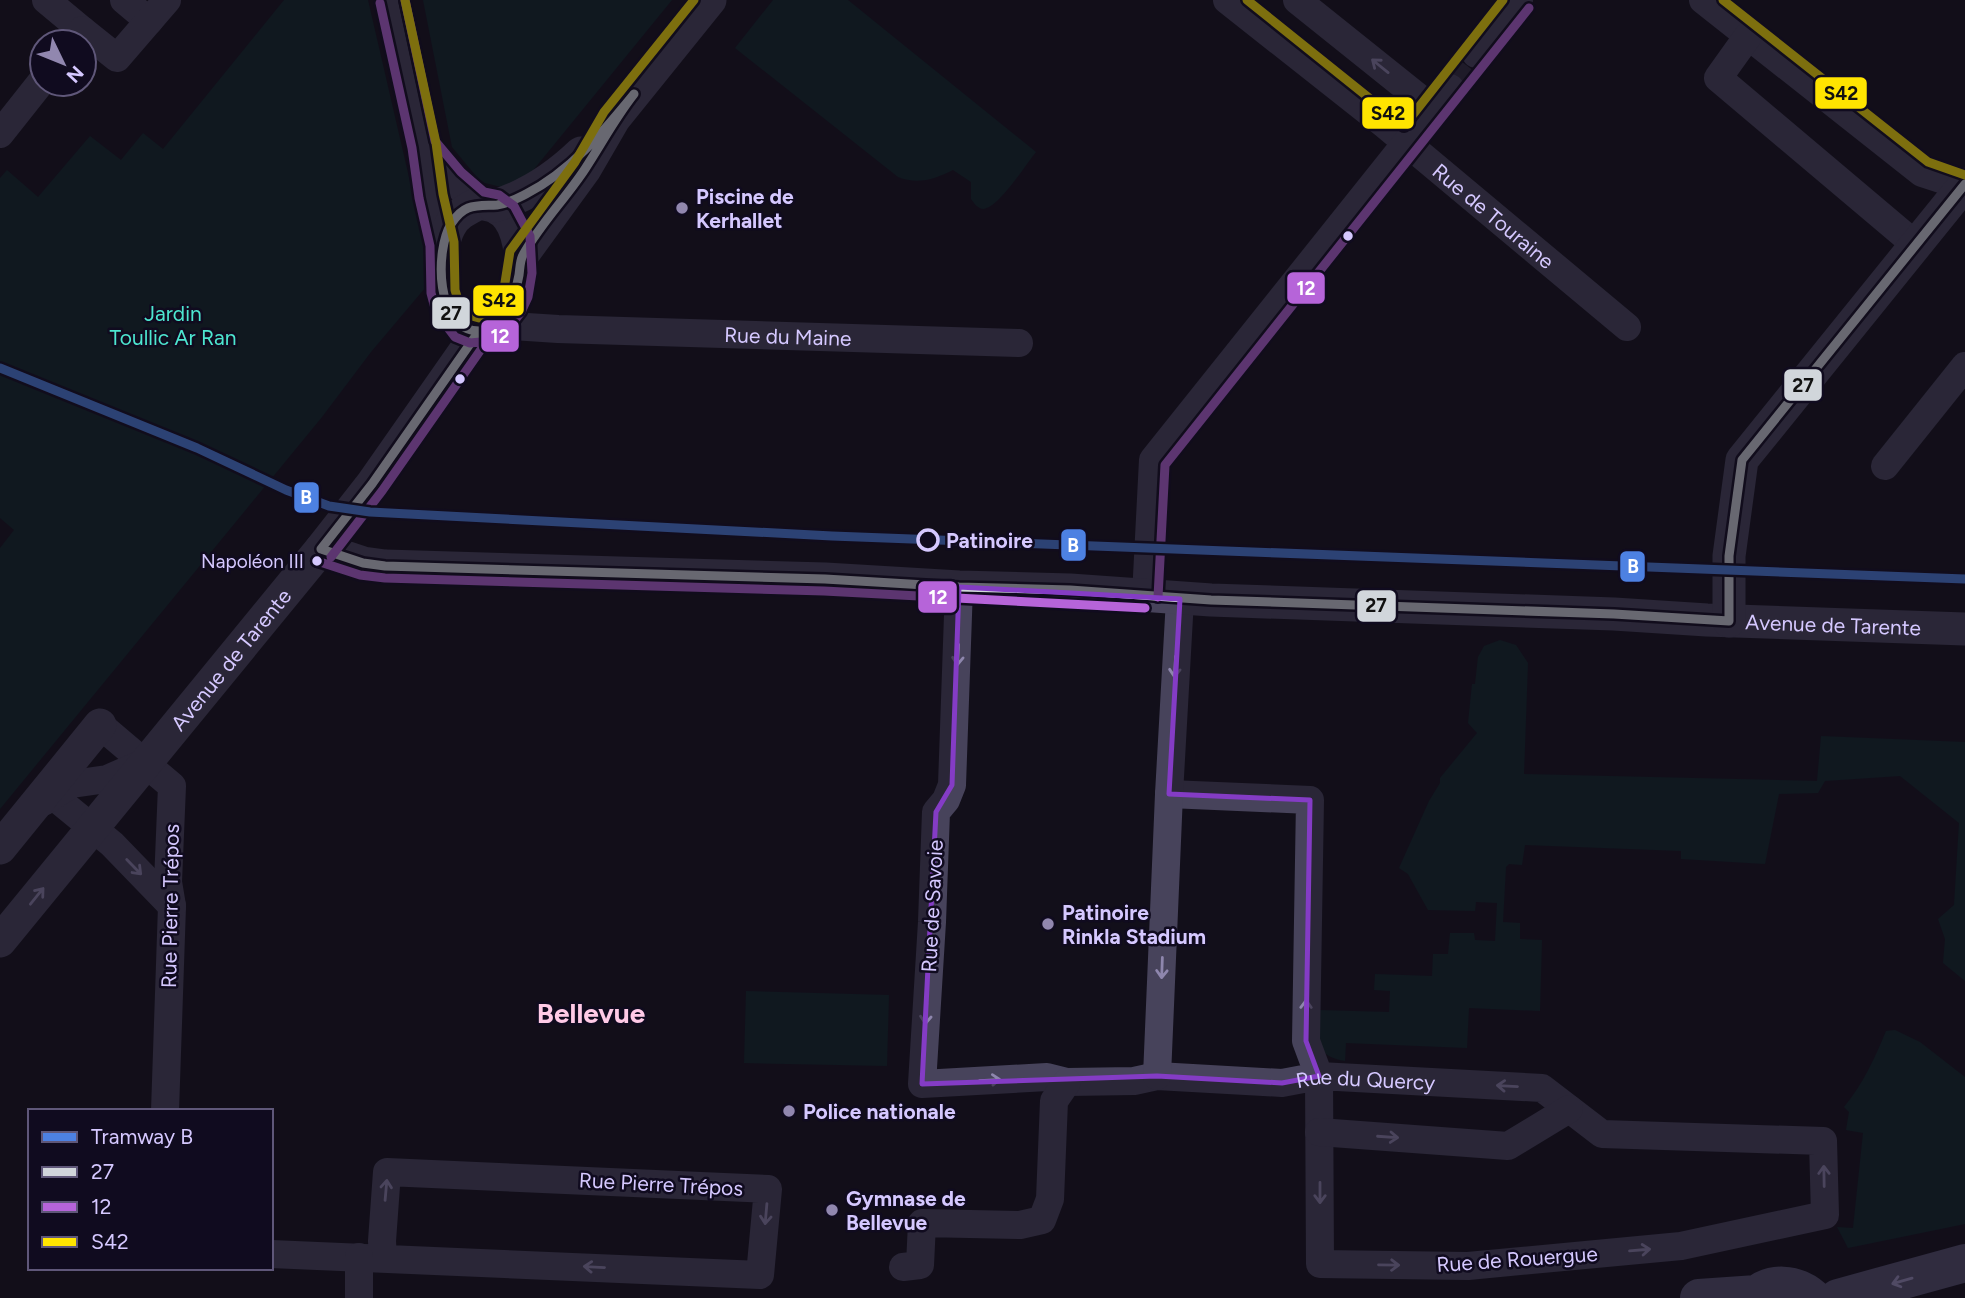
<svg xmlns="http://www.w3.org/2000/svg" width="1965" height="1298" viewBox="0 0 1965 1298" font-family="Figtree,sans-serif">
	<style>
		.green { fill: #0e2427 }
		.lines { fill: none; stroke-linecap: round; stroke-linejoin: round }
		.minor-tunnel { stroke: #2f2b3c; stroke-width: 28; stroke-dasharray: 28 14; stroke-linecap: butt }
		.minor { stroke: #47435b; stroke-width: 28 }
		.tertiary { stroke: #47435b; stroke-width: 33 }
		.secondary { stroke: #54506e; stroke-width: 38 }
		.bus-1-casing { stroke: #100b1f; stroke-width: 14 }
		.bus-2-casing { stroke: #100b1f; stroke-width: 14 }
		.bus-3-casing { stroke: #100b1f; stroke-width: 14 }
		.bus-1 { stroke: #d1d6db; stroke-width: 9 }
		.bus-2 { stroke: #b664d9; stroke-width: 9 }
		.bus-3 { stroke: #ffe400; stroke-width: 9 }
		.tram-1-casing { stroke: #100b1f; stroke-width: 14 }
		.tram-1 { stroke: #4d81e2; stroke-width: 9 }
		.oneway { stroke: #8e86ad }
		.oneway2 { stroke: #9b92be }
		.marked { fill: none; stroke: #843cc5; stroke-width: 5; stroke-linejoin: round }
		.poi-dot { fill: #9187af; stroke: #100b1f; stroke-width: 2.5 }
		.bus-dot { fill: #d5c8ff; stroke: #100b1f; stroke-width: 2.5 }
		.stop-dot { fill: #100b1f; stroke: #d5c8ff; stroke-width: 3.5 }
		.labels { text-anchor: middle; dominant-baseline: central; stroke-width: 5; stroke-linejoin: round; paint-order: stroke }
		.bus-label { font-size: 19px; fill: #d5c8ff; stroke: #100b1f; text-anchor: end }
		.poi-label { font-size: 21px; font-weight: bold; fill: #d5c8ff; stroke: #100b1f; text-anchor: start }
		.street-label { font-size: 21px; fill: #d5c8ff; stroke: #100b1f }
		.park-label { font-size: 21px; fill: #4de6d0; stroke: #100b1f }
		.stop-label { font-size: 21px; font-weight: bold; fill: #d5c8ff; stroke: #100b1f; text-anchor: start }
		.district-label { font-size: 28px; font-weight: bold; fill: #ffcae6; stroke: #100b1f }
		.line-badge { stroke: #100b1f; stroke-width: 2.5 }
		.badge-label { font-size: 19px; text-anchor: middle; font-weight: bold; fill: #fff }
		.pale-badge-label { font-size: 19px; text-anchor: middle; font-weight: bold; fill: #111 }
	</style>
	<rect width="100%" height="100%" fill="#120f1a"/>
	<path class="green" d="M 284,0 L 368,0 L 429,264 L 425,288 L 371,352 L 322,417 L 0,809 L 0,548 L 14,530 L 0,518 L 0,178 L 7,170 L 38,197 L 90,136 L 121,160 L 143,133 L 163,149 Z
		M 423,0 L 672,0 L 526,179 L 505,188 L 481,182 L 452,147 Z
		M 773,0 L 848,0 L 1036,152 C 1026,164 998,209 983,209 C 977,208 974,203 971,199 L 971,182 L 953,170 C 935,179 918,185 898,177 L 735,48 Z
		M 1500,640 L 1516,645 L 1528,663 L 1524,774 L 1817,781 L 1821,736 L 1965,742 L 1965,981 L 1943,963 L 1945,939 L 1938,919 L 1954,905 L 1959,823 L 1900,776 L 1825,781 L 1818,793 L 1779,794 L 1765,864 L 1681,859 L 1681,851 L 1525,845 L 1522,865 L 1509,864 L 1506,867 L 1503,922 L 1520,923 L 1520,939 L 1542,940 L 1540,1011 L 1469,1008 L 1467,1048 L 1346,1043 L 1345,1061 C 1312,1055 1317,1038 1318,1010 L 1389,1012 L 1390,991 L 1374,990 L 1375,974 L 1432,976 L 1433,954 L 1448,954 L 1450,933 L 1474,933 L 1475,940 L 1495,941 L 1497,903 L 1476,902 L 1475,911 L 1428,910 L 1408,874 L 1399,868 L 1429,801 L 1440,783 L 1440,778 L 1477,733 L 1468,723 L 1472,684 L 1475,684 L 1478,657 L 1484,646 Z
		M 746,991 L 889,995 L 887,1066 L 744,1063 Z
		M 1895,1030 L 1920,1042 L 1965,1077 L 1965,1224 L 1848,1248 L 1837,1227 L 1853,1228 L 1863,1133 L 1846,1130 L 1849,1112 L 1844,1107 C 1863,1084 1875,1058 1886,1031 Z"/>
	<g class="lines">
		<path class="minor-tunnel" d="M 1450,88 L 1476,54"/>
		<g class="minor">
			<path d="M 46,0 L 82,30"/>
			<path d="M 124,0 L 149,21"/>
			<path d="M 392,0 L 424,146 L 431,196 L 442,245"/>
			<path id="s1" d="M 1227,0 L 1384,124 L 1627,327"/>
			<path d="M 1297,0 L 1433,109"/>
			<path d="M 1703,0 L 1922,173 L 1965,187"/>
			<path d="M 1748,36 L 1718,78 L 1917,246"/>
			<path d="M 73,42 L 82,30 L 117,58 L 167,0"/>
			<path d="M 1476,54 L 1519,0"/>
			<path d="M 0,134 L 42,81"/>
			<path d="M 424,146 L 452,181 L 479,203"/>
			<path id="s2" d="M 496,325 L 558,329 L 1019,343"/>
			<path d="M 1885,466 L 1965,366"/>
			<path id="s3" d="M 959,587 L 952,785 L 946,800 L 936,812 L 932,922 L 922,1084 L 1047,1077 L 1067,1082 L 1134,1081 L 1157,1076 L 1282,1083 L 1319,1076 L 1542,1088 L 1602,1134 L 1823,1141 L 1825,1215 L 1681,1246 L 1468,1266 L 1320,1264 L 1319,1076 L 1306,1041 L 1310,800 L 1169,794"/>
			<path d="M 1146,596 L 1153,460 L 1450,88"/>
			<path d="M 100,725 L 172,786 L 168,882 L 172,906 L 165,1111"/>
			<path d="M 46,790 L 112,844 L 172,906"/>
			<path d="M 43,802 L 72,784 L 107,779 L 146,762"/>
			<path d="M 1157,1076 L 1169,794 L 1180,599"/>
			<path d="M 1319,1132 L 1508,1146 L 1569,1109"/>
			<path d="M 271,1254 L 760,1275 L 768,1189 L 387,1172 L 382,1241 L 383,1258"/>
			<path d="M 903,1267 L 920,1265 L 922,1223 L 1020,1225 L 1042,1220 L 1050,1199 L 1054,1101 L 1067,1082"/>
			<path d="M 359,1298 L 359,1257"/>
		</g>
		<g class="tertiary">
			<path d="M 479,203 C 484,204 490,205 495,207 C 537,225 524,335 476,331 C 436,328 435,252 450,226 C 456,214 468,209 479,203 Z"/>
			<path d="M 494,206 C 528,196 556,177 581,153"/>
			<path d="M 521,257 L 585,169 L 614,119 L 710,0"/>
			<path id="s4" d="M 321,549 L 363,563 L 385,566 L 825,579 L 959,587 L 1070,590 L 1211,600 L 1614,614 L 1707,620 L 1965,629"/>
			<path d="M 1729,621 L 1729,556 L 1742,460 L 1965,184"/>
			<path d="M 0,848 L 100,725"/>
			<path id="s5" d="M 0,941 L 321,549 L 372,484 L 479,331"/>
		</g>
		<path class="secondary" d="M 1699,1298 L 1757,1294
			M 1753,1298 C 1770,1280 1796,1283 1813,1298
			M 1838,1298 L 1965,1263"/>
		<g class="bus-1-casing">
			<path id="bus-1" d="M 634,94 C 615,118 602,143 585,169 C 566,198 540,224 523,255 C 520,260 520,268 519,275 C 516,290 512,307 502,319 C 496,326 488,330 479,331 C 435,331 435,250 451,224 C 464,203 476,206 497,205 C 507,204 518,198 526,194 C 571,171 603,132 634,94 Z
				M 321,549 L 363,563 L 385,566 L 825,579 L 959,587 L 1070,590 L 1211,600 L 1614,614 L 1729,621
				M 321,549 L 372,484 L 479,331
				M 1729,621 L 1729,556 L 1742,460 L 1965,184"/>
		</g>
		<g class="bus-2-casing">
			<path id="bus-2" d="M 380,3 L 412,148 L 419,198 L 430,246 L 431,293 L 436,312 L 455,337 L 470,343 L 491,341 L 505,333 L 521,312 L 528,297 L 532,273 L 530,236 L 514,206 L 499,195 L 484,192 L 461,172 L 435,141 L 405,0
				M 331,557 L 382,491 L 489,338
				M 317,561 L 360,575 L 385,578 L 824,591 L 1145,608
				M 1158,597 L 1165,465 L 1529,8"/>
		</g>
		<g class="bus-3-casing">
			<path id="bus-3" d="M 405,0 L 436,143 L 443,194 L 454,242 L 455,290 L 459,303 L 468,315 L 479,318 L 488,315 L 499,300 L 504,289 L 510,251 L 575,162 L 604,112 L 694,0
				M 1247,0 L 1404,126 L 1503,0
				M 1723,0 L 1928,162 L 1965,175"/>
		</g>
		<use href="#bus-1" class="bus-1"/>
		<use href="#bus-2" class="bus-2"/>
		<use href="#bus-3" class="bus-3"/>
		<g class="tram-1-casing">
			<path id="tram-1" d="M 0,368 L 197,448 L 286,490 L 329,506 L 370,512 L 832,536 L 1965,579"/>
		</g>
		<use href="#tram-1" class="tram-1"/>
	</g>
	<defs><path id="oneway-shaft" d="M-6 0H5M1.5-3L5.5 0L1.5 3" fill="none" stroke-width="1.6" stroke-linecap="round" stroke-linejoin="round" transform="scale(1.75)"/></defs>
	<g class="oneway">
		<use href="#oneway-shaft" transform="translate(1380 66) rotate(-141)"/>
		<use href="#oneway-shaft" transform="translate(958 655) rotate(93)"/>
		<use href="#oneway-shaft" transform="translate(1175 667) rotate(93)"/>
		<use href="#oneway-shaft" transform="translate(134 867) rotate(46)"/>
		<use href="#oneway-shaft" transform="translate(37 896) rotate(-51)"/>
		<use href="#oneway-shaft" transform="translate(1162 968) rotate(92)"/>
		<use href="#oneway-shaft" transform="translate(1306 1010) rotate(-89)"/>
		<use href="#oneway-shaft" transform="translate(926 1014) rotate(94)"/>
		<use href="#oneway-shaft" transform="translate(990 1080) rotate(-3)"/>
		<use href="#oneway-shaft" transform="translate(1507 1086) rotate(-177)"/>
		<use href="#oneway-shaft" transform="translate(1388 1137) rotate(4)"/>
		<use href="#oneway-shaft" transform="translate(1824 1176) rotate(-91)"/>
		<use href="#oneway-shaft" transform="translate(386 1190) rotate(-85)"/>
		<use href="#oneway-shaft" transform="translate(1320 1193) rotate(90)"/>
		<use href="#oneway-shaft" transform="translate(766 1214) rotate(95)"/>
		<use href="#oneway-shaft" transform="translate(1640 1250) rotate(-5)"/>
		<use href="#oneway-shaft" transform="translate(1389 1265) rotate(1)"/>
		<use href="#oneway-shaft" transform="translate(594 1267) rotate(-177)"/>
	</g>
	<use class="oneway2" href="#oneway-shaft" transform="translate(1902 1281) rotate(164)"/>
	<path d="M0 0H1965V1298H0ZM 959,587 L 1180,599 L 1169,794 L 1310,800 L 1306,1041 L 1319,1076 L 1282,1083 L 1157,1076 L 922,1084 L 936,812 L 952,785 Z" fill="#120f1a" fill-opacity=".55" fill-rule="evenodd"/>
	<path class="marked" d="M 959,587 L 1180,599 L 1169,794 L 1310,800 L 1306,1041 L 1319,1076 L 1282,1083 L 1157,1076 L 922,1084 L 936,812 L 952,785 Z"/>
	<g class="poi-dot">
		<circle cx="682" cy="208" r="7"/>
		<circle cx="1048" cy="924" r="7"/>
		<circle cx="789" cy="1111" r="7"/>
		<circle cx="832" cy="1210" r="7"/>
	</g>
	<g class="bus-dot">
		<circle cx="1348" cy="236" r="6"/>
		<circle cx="460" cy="379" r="6"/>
		<circle cx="317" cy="561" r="6"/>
	</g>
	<circle class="stop-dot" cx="928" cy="540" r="10"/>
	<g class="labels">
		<g class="bus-label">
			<text x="304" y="561">Napoléon III</text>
		</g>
		<g class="poi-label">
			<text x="696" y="196">Piscine de<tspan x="696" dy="24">Kerhallet</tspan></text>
			<text x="1062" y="912">Patinoire<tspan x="1062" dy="24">Rinkla Stadium</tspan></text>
			<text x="803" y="1111">Police nationale</text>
			<text x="846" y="1198">Gymnase de<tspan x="846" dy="24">Bellevue</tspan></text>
		</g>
		<g class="street-label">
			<text stroke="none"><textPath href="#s1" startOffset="343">Rue de Touraine</textPath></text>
			<text stroke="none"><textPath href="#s2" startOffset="292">Rue du Maine</textPath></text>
			<text stroke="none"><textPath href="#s4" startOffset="1516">Avenue de Tarente</textPath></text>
			<text stroke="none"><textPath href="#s5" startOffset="364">Avenue de Tarente</textPath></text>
			<text transform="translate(170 906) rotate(-89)">Rue Pierre Trépos</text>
			<text transform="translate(932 906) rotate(-87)">Rue de Savoie</text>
			<text stroke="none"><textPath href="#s3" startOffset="948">Rue du Quercy</textPath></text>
			<text transform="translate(661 1184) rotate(3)">Rue Pierre Trépos</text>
			<text transform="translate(1517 1259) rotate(-4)">Rue de Rouergue</text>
		</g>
		<g class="park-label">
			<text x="173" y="313">Jardin<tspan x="173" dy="24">Toullic Ar Ran</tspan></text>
		</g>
		<g class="stop-label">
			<text x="946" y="540">Patinoire</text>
		</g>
		<g class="district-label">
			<text x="591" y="1013">Bellevue</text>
		</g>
	</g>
	<g class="line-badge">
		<rect x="1814" y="76" width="54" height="34" rx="7" fill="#ffe400"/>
		<rect x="1361" y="96" width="54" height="34" rx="7" fill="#ffe400"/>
		<rect x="1286" y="271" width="40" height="34" rx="7" fill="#b664d9"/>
		<rect x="472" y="284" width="53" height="33" rx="7" fill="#ffe400"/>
		<rect x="431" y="296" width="40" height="34" rx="7" fill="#d1d6db"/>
		<rect x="480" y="319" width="40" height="34" rx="7" fill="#b664d9"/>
		<rect x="1783" y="368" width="40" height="34" rx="7" fill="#d1d6db"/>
		<rect x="293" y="481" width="27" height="33" rx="7" fill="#4d81e2"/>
		<rect x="1060" y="528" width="27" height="34" rx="7" fill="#4d81e2"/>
		<rect x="1619" y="550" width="27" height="33" rx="7" fill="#4d81e2"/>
		<rect x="917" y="580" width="41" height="34" rx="7" fill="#b664d9"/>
		<rect x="1356" y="589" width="41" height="34" rx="7" fill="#d1d6db"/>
	</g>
	<g class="badge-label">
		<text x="1306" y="295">12</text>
		<text x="500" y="343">12</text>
		<text x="306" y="504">B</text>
		<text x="1073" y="552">B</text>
		<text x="1633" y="573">B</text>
		<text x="938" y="604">12</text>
	</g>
	<g class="pale-badge-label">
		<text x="1841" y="100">S42</text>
		<text x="1388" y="120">S42</text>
		<text x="499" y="307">S42</text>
		<text x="451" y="320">27</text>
		<text x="1803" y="392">27</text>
		<text x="1376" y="612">27</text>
	</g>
	<rect x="28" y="1109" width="245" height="161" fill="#100b1f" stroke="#5f5779" stroke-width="2"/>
	<rect x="42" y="1132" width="35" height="10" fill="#4d81e2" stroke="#5f5779" stroke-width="2"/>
	<text x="91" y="1144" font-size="21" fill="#d5c8ff">Tramway B</text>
	<rect x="42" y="1167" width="35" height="10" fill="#d1d6db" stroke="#5f5779" stroke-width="2"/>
	<text x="91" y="1179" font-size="21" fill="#d5c8ff">27</text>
	<rect x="42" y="1202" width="35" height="10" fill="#b664d9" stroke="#5f5779" stroke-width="2"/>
	<text x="91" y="1214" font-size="21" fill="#d5c8ff">12</text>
	<rect x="42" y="1237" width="35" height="10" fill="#ffe400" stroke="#5f5779" stroke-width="2"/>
	<text x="91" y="1249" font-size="21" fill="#d5c8ff">S42</text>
	<g transform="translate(63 63) rotate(133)"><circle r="33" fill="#100b1f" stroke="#5f5779" stroke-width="2"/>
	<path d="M0-5L12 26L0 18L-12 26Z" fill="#9187af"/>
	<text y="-10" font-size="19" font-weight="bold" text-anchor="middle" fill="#d5c8ff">N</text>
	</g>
</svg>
